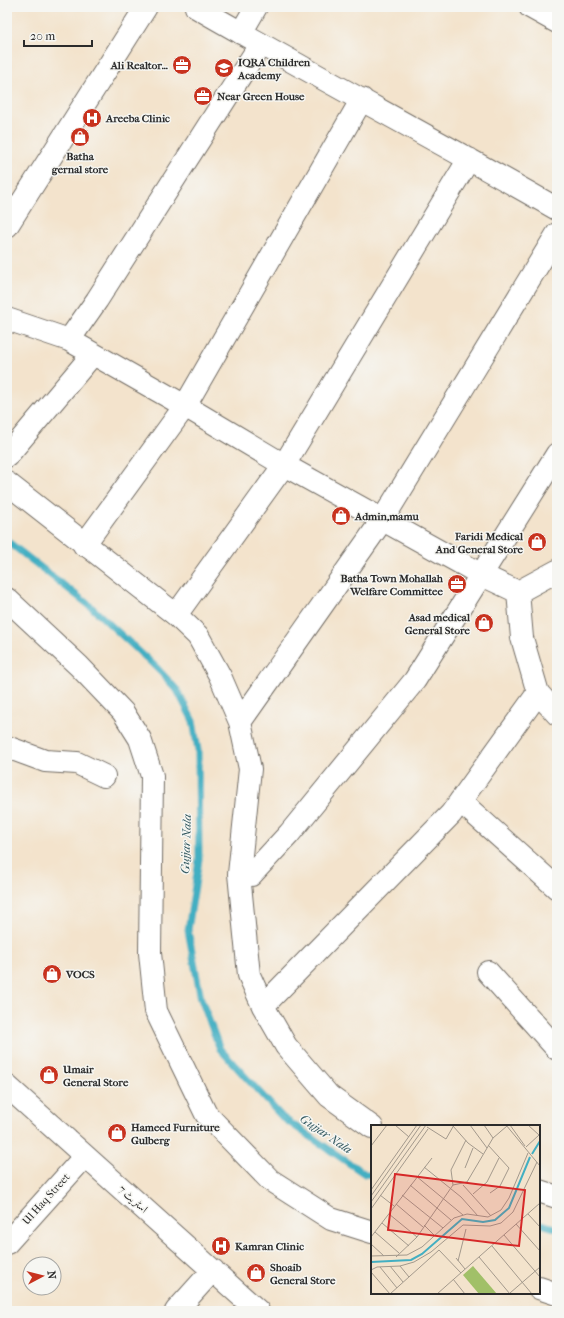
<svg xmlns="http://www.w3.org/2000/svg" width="564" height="1318" viewBox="0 0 564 1318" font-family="'IM FELL French Canon',Amiri,serif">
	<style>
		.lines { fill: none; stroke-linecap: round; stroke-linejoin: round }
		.stream { stroke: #43afc2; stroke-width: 7 }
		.minor-casing { stroke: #716b63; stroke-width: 24 }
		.minor { stroke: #fff; stroke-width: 22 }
		.labels { text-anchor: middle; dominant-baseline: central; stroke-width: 3; stroke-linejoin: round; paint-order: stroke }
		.poi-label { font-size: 11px; font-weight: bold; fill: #2b2b2b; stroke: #f6f6f2; text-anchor: start }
		.street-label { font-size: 11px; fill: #2b2b2b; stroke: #f6f6f2 }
		.water-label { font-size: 12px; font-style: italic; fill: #335960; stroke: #f6f6f2 }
		.inset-river { fill: none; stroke: #43afc2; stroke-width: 2 }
		.inset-road { fill: none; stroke: #a3998c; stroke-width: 1 }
		.view { fill: #d62828; fill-opacity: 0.15; stroke: #d62828; stroke-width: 2 }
		.inset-edge { fill: none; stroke: #2b2b2b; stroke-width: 2 }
	</style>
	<rect width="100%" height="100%" fill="#f6f6f2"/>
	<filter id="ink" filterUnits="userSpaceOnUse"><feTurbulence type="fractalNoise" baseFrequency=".025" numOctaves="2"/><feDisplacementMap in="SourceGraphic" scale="8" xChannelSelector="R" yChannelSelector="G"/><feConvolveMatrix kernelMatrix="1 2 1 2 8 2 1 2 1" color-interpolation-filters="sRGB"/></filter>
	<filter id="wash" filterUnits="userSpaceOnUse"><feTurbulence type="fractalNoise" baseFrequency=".012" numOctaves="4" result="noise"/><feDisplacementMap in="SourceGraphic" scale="16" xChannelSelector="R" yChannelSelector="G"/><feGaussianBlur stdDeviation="0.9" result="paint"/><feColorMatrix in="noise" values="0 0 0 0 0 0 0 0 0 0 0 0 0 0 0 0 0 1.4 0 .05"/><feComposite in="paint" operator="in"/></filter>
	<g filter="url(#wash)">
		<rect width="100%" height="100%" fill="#f3e3cc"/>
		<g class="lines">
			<path class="stream" d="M 7,541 L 89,605 L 157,668 L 177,690 L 193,721 L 198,750 L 199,860 L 188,930 L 201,999 L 220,1049 L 283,1118 L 365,1174 L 372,1175
				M 539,1223 L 557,1229"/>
		</g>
	</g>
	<g filter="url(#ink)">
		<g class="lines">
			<g class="minor-casing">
				<path id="minor" d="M 196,7 C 315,76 437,140 557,209
					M 530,7 L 557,22
					M 241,33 L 256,7
					M 7,226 L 146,7
					M 7,319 L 69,340 L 185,406 L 284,465 L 482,575 L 518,592
					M 69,340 L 97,300 L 260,45
					M 7,456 L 93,354
					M 7,483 L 176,615 L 198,636 L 220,676 L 240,722 L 250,769 L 239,874 L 249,975 L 263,1006 L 286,1046 L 329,1096 L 372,1127
					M 84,545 L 185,406 L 362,99
					M 518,592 L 522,638 L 538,693 L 557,714
					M 518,592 L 557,571
					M 7,599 L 79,666 L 123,712 L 140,739 L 152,776 L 150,953 L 156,1011 L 206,1114 L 270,1180 L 331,1219 L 372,1232
					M 176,615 L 284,465 L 469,159
					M 240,722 L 383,519 L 557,234
					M 7,747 L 45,761 L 77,763 L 104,776
					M 460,801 L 557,888
					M 239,874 L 251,875 L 289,834 L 415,680 L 557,454
					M 488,972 L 557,1049
					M 263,1006 L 451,814 L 538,693
					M 7,1086 L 258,1311
					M 539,1191 L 557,1197
					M 7,1243 L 85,1156
					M 539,1288 L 557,1294
					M 176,1311 L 213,1270"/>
			</g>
			<use href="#minor" class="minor"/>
		</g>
	</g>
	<defs>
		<g id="office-disc" transform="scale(1)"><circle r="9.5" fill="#c8321e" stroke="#f6f6f2"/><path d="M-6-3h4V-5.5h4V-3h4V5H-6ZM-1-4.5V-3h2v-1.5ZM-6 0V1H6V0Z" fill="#fff"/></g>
		<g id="school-disc" transform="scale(1)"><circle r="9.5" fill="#c8321e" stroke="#f6f6f2"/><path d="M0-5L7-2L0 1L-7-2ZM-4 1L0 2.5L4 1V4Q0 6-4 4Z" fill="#fff"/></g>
		<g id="hospital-disc" transform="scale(1)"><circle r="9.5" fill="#c8321e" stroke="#f6f6f2"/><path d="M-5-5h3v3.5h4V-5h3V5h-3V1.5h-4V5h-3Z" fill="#fff"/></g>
		<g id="shop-disc" transform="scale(1)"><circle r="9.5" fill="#c8321e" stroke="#f6f6f2"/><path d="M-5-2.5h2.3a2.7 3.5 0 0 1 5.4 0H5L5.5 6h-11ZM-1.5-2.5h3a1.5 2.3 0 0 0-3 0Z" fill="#fff"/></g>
	</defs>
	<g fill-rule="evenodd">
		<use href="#office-disc" x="182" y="65"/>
		<use href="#school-disc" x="224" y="68"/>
		<use href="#office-disc" x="203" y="96"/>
		<use href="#hospital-disc" x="92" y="118"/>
		<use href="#shop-disc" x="80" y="137"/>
		<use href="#shop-disc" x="341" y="516"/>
		<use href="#shop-disc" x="537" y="542"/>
		<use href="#office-disc" x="457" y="584"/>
		<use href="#shop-disc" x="484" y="623"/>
		<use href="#shop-disc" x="52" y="974"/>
		<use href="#shop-disc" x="49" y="1075"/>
		<use href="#shop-disc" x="117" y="1133"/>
		<use href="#hospital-disc" x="221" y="1246"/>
		<use href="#shop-disc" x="256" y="1273"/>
	</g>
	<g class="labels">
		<g class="poi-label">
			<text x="238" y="62">IQRA Children<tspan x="238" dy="13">Academy</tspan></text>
			<text x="168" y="65" text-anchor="end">Ali Realtor...</text>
			<text x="217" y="96">Near Green House</text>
			<text x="106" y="118">Areeba Clinic</text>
			<text x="80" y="156" text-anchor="middle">Batha<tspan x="80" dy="13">gernal store</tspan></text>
			<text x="355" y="516">Admin,mamu</text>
			<text x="523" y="536" text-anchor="end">Faridi Medical<tspan x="523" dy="13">And General Store</tspan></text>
			<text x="443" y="578" text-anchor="end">Batha Town Mohallah<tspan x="443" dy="13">Welfare Committee</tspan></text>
			<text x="470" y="617" text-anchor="end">Asad medical<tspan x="470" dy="13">General Store</tspan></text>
			<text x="66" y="974">VOCS</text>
			<text x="63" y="1069">Umair<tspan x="63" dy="13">General Store</tspan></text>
			<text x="131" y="1127">Hameed Furniture<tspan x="131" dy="13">Gulberg</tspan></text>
			<text x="235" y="1246">Kamran Clinic</text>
			<text x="270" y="1267">Shoaib<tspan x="270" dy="13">General Store</tspan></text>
		</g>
		<g class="street-label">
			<text transform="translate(46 1199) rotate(-48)">Ul Haq Street</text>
			<text transform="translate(133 1199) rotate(42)">اسٹریٹ 7</text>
		</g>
		<g class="water-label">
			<text transform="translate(186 844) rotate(-88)">Gujjar Nala</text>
			<text transform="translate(326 1134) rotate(34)">Gujjar Nala</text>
		</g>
	</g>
	<g transform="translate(371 1125)">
		<rect width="169" height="169" fill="#f3e3cc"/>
		<path d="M 102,141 L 126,169 L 108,169 L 92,150 Z" fill="#a1c068"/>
		<path class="inset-river" d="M 161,29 L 169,16M 0,137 L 40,135 L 51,129 L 91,94 L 112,97 L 124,95 L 138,83 L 159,32"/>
		<path class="inset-road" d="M 24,0 L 38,12M 99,0 L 116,23M 113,0 L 122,13M 135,0 L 169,41M 139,0 L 154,21M 82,1 L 97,18 L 112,29M 56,2 L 75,14 L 83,0M 117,20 L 138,43 L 129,61 L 119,68M 0,21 L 16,0M 155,22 L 168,10 L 157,0M 53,42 L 90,72 L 107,91M 94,43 L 102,23M 45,51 L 92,90M 39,60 L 80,95M 82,60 L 96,57 L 122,13 L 136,1M 82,60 L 80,45 L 95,15M 92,60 L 120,91M 0,65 L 46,0M 102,69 L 116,57 L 128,33M 9,70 L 23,81M 31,70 L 72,103M 0,71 L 50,0M 0,77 L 55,0M 25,79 L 52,102M 0,84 L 57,4M 18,89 L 46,112M 157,89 L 169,102M 11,98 L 38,121M 145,99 L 169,126M 53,100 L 64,111M 4,107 L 28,128M 133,110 L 169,152M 0,112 L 61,33M 0,119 L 13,131M 121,121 L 161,169M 0,131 L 36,130 L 51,122 L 83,93 L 96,89 L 117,92 L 130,85 L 138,73 L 157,28M 25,132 L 46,112 L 82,60M 108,132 L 139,169M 85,133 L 94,144M 87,136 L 95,104M 19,141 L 32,157M 29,141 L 38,152M 9,142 L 26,163M 0,145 L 6,142 L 29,141 L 43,137 L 60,127 L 92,100 L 119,101 L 130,98 L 142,87 L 166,37M 0,147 L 19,169M 82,154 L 94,169M 139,168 L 169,142M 19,169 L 68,125 L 90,148M 66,169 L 169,78"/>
		<path class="view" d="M 24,49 L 154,65 L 148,121 L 17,105 Z"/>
		<rect width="169" height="169" class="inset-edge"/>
	</g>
	<rect width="564" height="1318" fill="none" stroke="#f6f6f2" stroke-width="24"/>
	<g transform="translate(42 1276) rotate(83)"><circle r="19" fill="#f6f6f2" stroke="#a5a5a2"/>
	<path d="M0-3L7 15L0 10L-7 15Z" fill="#c8321e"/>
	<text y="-6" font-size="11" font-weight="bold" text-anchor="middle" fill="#2b2b2b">N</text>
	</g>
	<path d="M24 40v6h68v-6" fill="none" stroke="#2b2b2b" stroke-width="2"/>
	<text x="30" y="40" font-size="12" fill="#2b2b2b" stroke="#f6f6f2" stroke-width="3" paint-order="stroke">20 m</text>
</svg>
